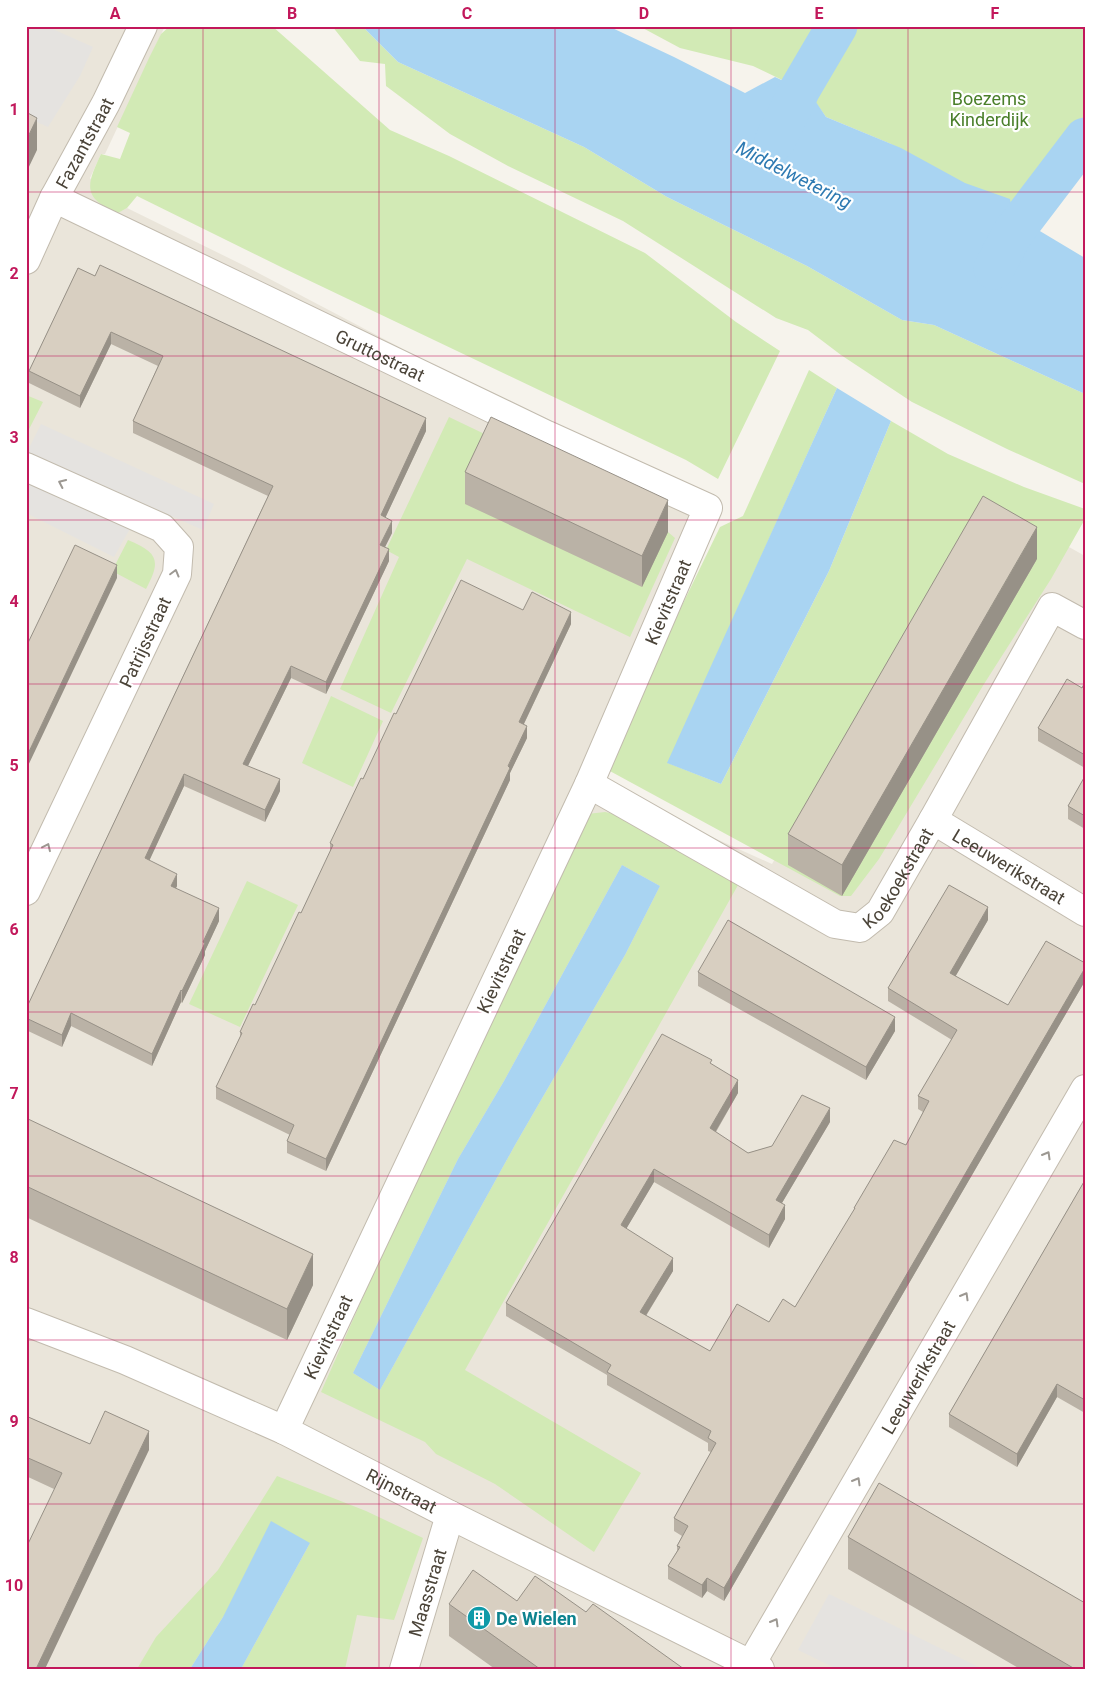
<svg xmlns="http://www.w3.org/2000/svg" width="1111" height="1695" viewBox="0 0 1111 1695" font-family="Roboto,sans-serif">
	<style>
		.residential { fill: #eae5da }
		.green { fill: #d2eab5; fill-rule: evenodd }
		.parking { fill: #e5e3e0 }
		.water { fill: #a9d4f2 }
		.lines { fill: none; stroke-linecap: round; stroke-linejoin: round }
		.canal { stroke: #a9d4f2; stroke-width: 41 }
		.minor-casing { stroke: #c2bbae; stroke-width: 30 }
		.minor { stroke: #fff; stroke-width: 28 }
		.wall { fill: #bab2a6 }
		.shaded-wall { fill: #979187 }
		.building { fill: #d8cfc1; stroke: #979187 }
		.oneway { stroke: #9c9892 }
		.grid { fill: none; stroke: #c2185b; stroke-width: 1; stroke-opacity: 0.55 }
		.labels { text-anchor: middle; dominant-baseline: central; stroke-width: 4.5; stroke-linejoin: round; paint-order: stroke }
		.park-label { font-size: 18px; fill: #4a7f2a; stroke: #fff }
		.street-label { font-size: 18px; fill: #4b4439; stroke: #fff }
		.culture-label { font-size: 18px; font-weight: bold; fill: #0d838f; stroke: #fff; text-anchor: start }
		.water-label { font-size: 19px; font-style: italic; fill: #2e7ab2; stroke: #fff }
		.neatline { fill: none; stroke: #c2185b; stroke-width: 2 }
		.grid-label { font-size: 16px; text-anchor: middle; font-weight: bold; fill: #c2185b }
	</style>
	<rect width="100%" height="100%" fill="#f6f3ec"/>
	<path class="residential" d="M 26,26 L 165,26 L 105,154 L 101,154 L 90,178 L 117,213 L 127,208 L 245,266 L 719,515 L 597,785 L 772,864 L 980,497 L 1085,556 L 1085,1669 L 26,1669 Z"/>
	<path class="green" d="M 170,26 L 272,26 L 390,130 L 449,156 L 645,253 L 736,322 L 780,351 L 718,479 L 686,460 L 283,268 L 137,196 L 127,208 L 118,213 C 81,198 87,184 101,154 L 120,159 L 130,133 L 117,127 L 149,58 L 161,34 Z
		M 332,26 L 362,26 L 398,62 L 584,147 L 667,197 L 807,266 L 902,320 L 934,325 L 1085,394 L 1085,484 L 1007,449 L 912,402 L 841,355 L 808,330 L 776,318 L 623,221 L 508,166 L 450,134 L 386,86 L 385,64 L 360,61 Z
		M 639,26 L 1085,26 L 1085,120 L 1013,215 L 891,144 L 826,117 L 809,93 L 753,66 L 680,48 Z
		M 809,370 L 837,388 L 668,763 L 721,784 L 829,571 L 891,421 L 948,454 L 1024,487 L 1085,509 L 1085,519 L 1051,579 L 984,684 L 879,859 L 851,896 L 840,896 L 608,770 L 630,723 L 658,655 L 720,527 L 743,516 Z
		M 26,395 L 43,402 L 26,435 Z
		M 449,417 L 495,439 L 668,532 L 675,538 L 630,637 L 467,559 L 391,713 L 340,689 L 399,557 L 386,550 Z
		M 128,540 C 157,552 162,560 146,589 L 112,571 Z
		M 331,696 L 383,721 L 353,787 L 302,763 Z
		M 605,812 L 624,816 L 742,878 L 465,1370 L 641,1473 L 594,1552 L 495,1484 L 436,1454 L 425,1442 L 321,1392 L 448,1105 L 587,814 ZM 622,865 L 660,886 L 625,955 L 515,1145 L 380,1390 L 353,1373 L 458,1159 L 504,1081 Z
		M 247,881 L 298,905 L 240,1027 L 189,1004 Z
		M 277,1476 L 366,1511 L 423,1538 L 394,1620 L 357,1615 L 345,1669 L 241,1669 L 310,1543 L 223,1617 L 190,1669 L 137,1669 L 156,1637 L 218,1570 Z"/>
	<path class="parking" d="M 26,26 L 46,26 L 93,47 L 80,76 L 48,127 L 26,117 Z
		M 41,424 L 214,504 L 203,530 L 144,504 L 114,557 L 26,513 L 26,454 Z
		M 829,1594 L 983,1669 L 837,1669 L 798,1650 Z"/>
	<path class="water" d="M 362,26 L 608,26 L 674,57 L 745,93 L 775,77 L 810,93 L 826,117 L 901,148 L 965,183 L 1010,199 L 1013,215 L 1085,258 L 1085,394 L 934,325 L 902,320 L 807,266 L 667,197 L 584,147 L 398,62 Z
		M 837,388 L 891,421 L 829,571 L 721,784 L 667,763 Z
		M 622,865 L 660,886 L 625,955 L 515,1145 L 380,1390 L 353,1373 L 458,1159 L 504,1081 Z
		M 271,1521 L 310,1543 L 241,1669 L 190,1669 L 223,1617 Z"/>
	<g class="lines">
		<path class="canal" d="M 775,141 L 800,89 L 837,26
			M 994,269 L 1012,234 L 1085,138"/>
		<g class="minor-casing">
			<g id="minor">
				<path id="s1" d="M 54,198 L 547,435 L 708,508 L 589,784 L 284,1430"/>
				<path id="s2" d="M 26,260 L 54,198 L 106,103 L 143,26"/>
				<path d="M 26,467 L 162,528 L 179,547 L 177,574 L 26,891"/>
				<path id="s3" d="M 589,784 L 835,924 L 860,928 L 880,912 L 933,820 L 1052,607 L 1085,625"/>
				<path id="s4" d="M 933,820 L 1085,912"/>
				<path id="s5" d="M 26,1322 L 125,1360 L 284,1430 L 450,1515 L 760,1669"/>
				<path id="s6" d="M 751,1664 L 1085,1089"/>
				<path id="s7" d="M 404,1669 L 450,1515"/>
			</g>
		</g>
		<use href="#minor" class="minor"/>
	</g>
	<path class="wall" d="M 78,268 L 426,431 L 385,518 L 392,533 L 385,547 L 389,561 L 326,694 L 291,678 L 248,766 L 280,791 L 265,822 L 184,786 L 149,860 L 177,886 L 176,888 L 219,921 L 205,951 L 205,955 L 182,1003 L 181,1002 L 152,1066 L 71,1026 L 62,1047 L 26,1030 L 26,1009 L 268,496 L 133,433 L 133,421 L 158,366 L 111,344 L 80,408 L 29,383 L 29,371 Z
		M 465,472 L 668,532 L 642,587 L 465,504 Z
		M 1037,559 L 842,896 L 788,865 L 788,834 Z
		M 523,610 L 571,624 L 524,724 L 527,738 L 510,773 L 510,780 L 326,1171 L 287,1153 L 287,1141 L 290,1135 L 216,1099 L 216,1087 L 240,1037 L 240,1032 L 255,1005 L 301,913 L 330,853 L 330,843 L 396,714 Z
		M 1085,682 L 1085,768 L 1038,741 L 1038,728 L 1082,688 Z
		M 1085,776 L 1085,829 L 1068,819 L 1068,806 Z
		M 988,920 L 955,976 L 1008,1005 L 1085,963 L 1085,981 L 724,1601 L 707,1591 L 702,1598 L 668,1579 L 668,1566 L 677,1551 L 677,1546 L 682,1536 L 674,1531 L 674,1518 L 711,1452 L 708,1451 L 708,1443 L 607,1385 L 607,1375 L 506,1316 L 506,1303 L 712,1065 L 738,1093 L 716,1132 L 748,1153 L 772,1146 L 830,1122 L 782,1203 L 785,1219 L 769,1248 L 654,1182 L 626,1229 L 673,1271 L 646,1316 L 710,1351 L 769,1322 L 795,1307 L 854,1211 L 854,1208 L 906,1145 L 923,1112 L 918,1109 L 918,1096 L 952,1040 L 888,1001 L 888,988 Z
		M 698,972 L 895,1031 L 866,1080 L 698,986 Z
		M 26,1118 L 313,1285 L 287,1340 L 26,1217 Z
		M 1085,1180 L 1085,1413 L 1057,1397 L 1017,1467 L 949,1427 L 949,1414 Z
		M 26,1416 L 90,1444 L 149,1450 L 54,1489 L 26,1476 Z
		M 848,1537 L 1085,1669 L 1020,1669 L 848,1569 Z
		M 517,1601 L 586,1612 L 684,1669 L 495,1669 L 449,1636 L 449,1604 Z"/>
	<path class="shaded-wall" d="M 37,118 L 37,150 L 26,173 L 26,141 Z
		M 111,332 L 111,344 L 80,408 L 80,396 Z
		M 426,418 L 426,431 L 381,527 L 381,515 Z
		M 668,500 L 668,532 L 642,587 L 642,556 Z
		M 392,521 L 392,533 L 380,557 L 380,545 Z
		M 1037,527 L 1037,559 L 842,896 L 842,865 Z
		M 389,549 L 389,561 L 326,694 L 326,682 Z
		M 117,565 L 117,578 L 26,770 L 26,758 Z
		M 571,612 L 571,624 L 519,734 L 519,722 Z
		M 291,666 L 291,678 L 243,776 L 243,764 Z
		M 527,726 L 527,738 L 510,773 L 510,780 L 326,1171 L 326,1159 Z
		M 184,774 L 184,786 L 145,870 L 145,858 Z
		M 280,779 L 280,791 L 265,822 L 265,810 Z
		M 177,874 L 177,886 L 171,898 L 171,886 Z
		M 988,907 L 988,920 L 950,986 L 950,973 Z
		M 219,908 L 219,921 L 205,951 L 205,955 L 182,1003 L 182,991 L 203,942 Z
		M 1085,968 L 1085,981 L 724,1601 L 724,1588 Z
		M 181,990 L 181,1002 L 152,1066 L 152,1054 Z
		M 71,1013 L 71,1026 L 62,1047 L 62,1035 Z
		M 895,1017 L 895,1031 L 866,1080 L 866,1067 Z
		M 738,1080 L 738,1093 L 710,1141 L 710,1128 Z
		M 830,1108 L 830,1122 L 776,1213 L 776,1200 Z
		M 654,1169 L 654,1182 L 622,1236 L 622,1223 Z
		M 785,1205 L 785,1219 L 769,1248 L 769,1235 Z
		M 313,1254 L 313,1285 L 287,1340 L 287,1309 Z
		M 673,1258 L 673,1271 L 640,1325 L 640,1312 Z
		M 1057,1384 L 1057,1397 L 1017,1467 L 1017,1454 Z
		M 149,1431 L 149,1450 L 45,1669 L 36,1669 Z
		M 707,1578 L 707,1591 L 702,1598 L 702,1585 Z"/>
	<path class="building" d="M 26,112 L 37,118 L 26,141 Z
		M 100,265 L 426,418 L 381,515 L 392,521 L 380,545 L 389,549 L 326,682 L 291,666 L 243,764 L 280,779 L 265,810 L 184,774 L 145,858 L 177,874 L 171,886 L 219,908 L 203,942 L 205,943 L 182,991 L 181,990 L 152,1054 L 71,1013 L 62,1035 L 26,1018 L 26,1009 L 273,486 L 133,421 L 163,356 L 111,332 L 80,396 L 29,371 L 78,268 L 95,276 Z
		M 491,417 L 668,500 L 642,556 L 465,472 Z
		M 983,496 L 1037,527 L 842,865 L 788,834 Z
		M 75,545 L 117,565 L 26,758 L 26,647 Z
		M 461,580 L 523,610 L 532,592 L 571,612 L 519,722 L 527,726 L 508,766 L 510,768 L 326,1159 L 287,1141 L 294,1125 L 216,1087 L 242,1033 L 240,1032 L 253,1004 L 255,1005 L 299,912 L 301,913 L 333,845 L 330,843 L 361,778 L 363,779 L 394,713 L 396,714 Z
		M 1067,679 L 1082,688 L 1085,682 L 1085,755 L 1038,728 Z
		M 1085,776 L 1085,816 L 1068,806 Z
		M 949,885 L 988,907 L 950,973 L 1008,1005 L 1046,941 L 1085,963 L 1085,968 L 724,1588 L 707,1578 L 702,1585 L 668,1566 L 680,1547 L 677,1546 L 688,1526 L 674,1518 L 716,1443 L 708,1438 L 711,1431 L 607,1372 L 611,1365 L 506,1303 L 662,1034 L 712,1060 L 710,1063 L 738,1080 L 710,1128 L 748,1153 L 772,1146 L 802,1095 L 830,1108 L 776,1200 L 785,1205 L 769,1235 L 654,1169 L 622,1223 L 621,1225 L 673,1258 L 640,1312 L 710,1351 L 737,1304 L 769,1322 L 783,1299 L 795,1307 L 855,1208 L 854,1208 L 894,1140 L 906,1145 L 929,1101 L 918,1096 L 957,1030 L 888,988 Z
		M 728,920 L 895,1017 L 866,1067 L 698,972 Z
		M 26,1118 L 313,1254 L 287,1309 L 26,1186 Z
		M 1085,1180 L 1085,1400 L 1057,1384 L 1017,1454 L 949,1414 Z
		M 105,1411 L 149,1431 L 36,1669 L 26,1669 L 26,1548 L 62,1473 L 26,1457 L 26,1416 L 90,1444 Z
		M 879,1483 L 1085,1603 L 1085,1669 L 1075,1669 L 848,1537 Z
		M 473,1570 L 517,1601 L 535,1576 L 586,1612 L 593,1604 L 684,1669 L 540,1669 L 449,1604 Z"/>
	<defs><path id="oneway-chevron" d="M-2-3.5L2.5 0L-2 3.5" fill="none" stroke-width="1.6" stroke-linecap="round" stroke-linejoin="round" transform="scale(1.25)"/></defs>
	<g class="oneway">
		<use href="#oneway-chevron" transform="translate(62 483) rotate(-155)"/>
		<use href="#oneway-chevron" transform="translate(175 573) rotate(-75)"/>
		<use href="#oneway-chevron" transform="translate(47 847) rotate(-65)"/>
		<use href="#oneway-chevron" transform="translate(1047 1155) rotate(-60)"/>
		<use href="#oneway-chevron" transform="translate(965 1296) rotate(-60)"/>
		<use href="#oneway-chevron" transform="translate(857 1481) rotate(-60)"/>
		<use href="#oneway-chevron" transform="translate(775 1622) rotate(-60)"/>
	</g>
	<path class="grid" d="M 203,26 L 203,1669M 379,26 L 379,1669M 555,26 L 555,1669M 731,26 L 731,1669M 908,26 L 908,1669M 26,192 L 1085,192M 26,356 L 1085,356M 26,520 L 1085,520M 26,684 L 1085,684M 26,848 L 1085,848M 26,1012 L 1085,1012M 26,1176 L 1085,1176M 26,1340 L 1085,1340M 26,1504 L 1085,1504"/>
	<defs>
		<g id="building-disc" transform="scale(1.25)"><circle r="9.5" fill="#0f9aa8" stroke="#fff"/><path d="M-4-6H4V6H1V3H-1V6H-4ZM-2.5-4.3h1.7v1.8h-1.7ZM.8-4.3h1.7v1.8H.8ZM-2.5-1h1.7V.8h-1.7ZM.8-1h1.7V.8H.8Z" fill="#fff"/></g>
	</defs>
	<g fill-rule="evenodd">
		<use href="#building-disc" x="479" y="1618"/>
	</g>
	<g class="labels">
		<g class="park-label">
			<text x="989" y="98">Boezems<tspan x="989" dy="21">Kinderdijk</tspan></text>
		</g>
		<g class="street-label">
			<text stroke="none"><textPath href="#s2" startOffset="131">Fazantstraat</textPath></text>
			<text stroke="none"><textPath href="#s1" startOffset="362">Gruttostraat</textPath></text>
			<text transform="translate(668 602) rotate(-67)">Kievitstraat</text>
			<text transform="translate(145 642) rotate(-65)">Patrijsstraat</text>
			<text stroke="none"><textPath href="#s4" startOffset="89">Leeuwerikstraat</textPath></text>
			<text stroke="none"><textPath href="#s3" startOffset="372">Koekoekstraat</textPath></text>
			<text transform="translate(501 971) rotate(-65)">Kievitstraat</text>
			<text transform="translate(328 1337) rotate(-65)">Kievitstraat</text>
			<text stroke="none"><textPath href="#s6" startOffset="332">Leeuwerikstraat</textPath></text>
			<text stroke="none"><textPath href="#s5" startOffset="412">Rijnstraat</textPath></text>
			<text stroke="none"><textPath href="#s7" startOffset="80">Maasstraat</textPath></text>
		</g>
		<g class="culture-label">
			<text x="496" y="1618">De Wielen</text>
		</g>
		<g class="water-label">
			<text transform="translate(794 175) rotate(27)">Middelwetering</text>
		</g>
	</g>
	<rect width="1111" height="1695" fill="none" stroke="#ffffff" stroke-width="55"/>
	<rect x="28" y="28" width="1056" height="1640" class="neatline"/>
	<g class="grid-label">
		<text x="115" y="19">A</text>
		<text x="292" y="19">B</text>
		<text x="467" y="19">C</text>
		<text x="644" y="19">D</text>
		<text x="819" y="19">E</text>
		<text x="995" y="19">F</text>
		<text x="14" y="115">1</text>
		<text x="14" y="279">2</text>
		<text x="14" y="443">3</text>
		<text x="14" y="607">4</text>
		<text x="14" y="771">5</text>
		<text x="14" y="935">6</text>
		<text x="14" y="1099">7</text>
		<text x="14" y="1263">8</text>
		<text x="14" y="1427">9</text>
		<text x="14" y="1591">10</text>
	</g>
</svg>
